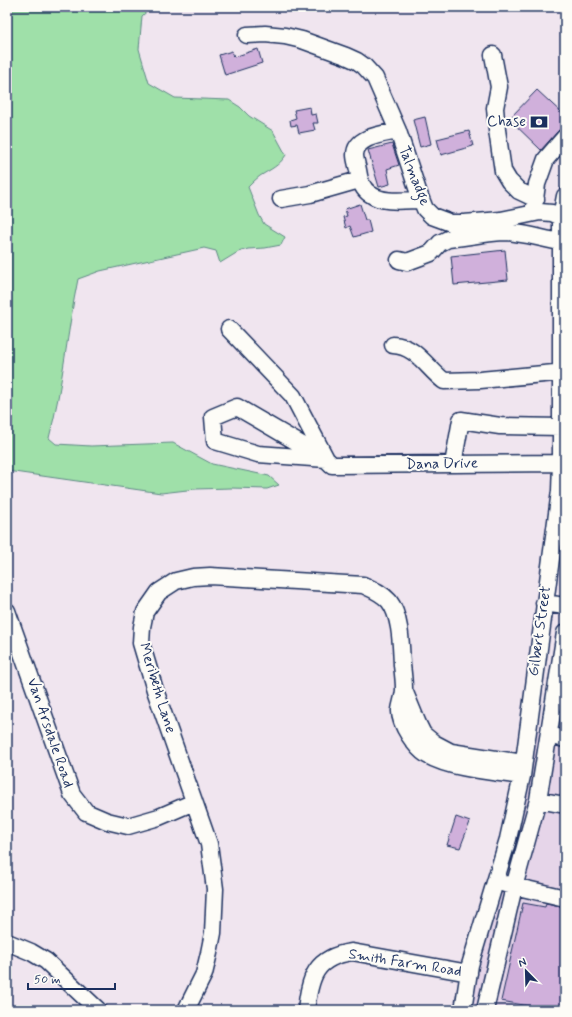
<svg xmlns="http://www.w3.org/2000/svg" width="572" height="1017" viewBox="0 0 572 1017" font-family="Mynerve,sans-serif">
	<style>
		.built { fill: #e6d5e9 }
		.green { fill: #9fe0a9; stroke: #5d8884 }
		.building { fill: #d0b0db; stroke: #1b2f5e }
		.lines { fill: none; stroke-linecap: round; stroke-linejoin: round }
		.minor-casing { stroke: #1b2f5e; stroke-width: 19 }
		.minor { stroke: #fdfcf7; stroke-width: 16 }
		.labels { text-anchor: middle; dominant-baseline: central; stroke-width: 4; stroke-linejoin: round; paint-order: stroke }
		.poi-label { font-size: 15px; fill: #1b2f5e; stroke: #fdfcf7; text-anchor: end }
		.street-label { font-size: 15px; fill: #1b2f5e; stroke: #fdfcf7 }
	</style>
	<rect width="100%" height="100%" fill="#f0e5ef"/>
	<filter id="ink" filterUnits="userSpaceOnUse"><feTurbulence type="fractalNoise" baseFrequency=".025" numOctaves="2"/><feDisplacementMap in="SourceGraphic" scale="8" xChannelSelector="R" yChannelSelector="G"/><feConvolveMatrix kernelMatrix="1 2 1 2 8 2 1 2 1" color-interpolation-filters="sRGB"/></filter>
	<g filter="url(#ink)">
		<path class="built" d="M 527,729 L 565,735 L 565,1010 L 468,1010 Z"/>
		<path class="green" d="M 7,7 L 152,7 L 142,16 L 139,49 L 149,83 L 175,98 L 229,100 L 240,107 L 249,116 L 273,131 L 286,155 C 279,166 271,169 260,176 C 256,179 252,183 248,187 L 259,215 L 264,224 L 285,237 L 281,245 L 265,248 L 248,249 L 238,252 L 220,263 L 216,251 L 204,248 L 100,271 L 78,279 C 67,332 63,386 49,438 L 56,444 L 91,446 L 173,443 L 212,464 L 269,476 L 279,485 L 267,489 L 231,488 L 196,489 L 161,493 L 7,471 Z"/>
		<path class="building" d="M 258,49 L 262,63 L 225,75 L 219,55 L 232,51 L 234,57 Z
			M 537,90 L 565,116 L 565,125 L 558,131 L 541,150 L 509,119 Z
			M 310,107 L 311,115 L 316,114 L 318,123 L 313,123 L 315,130 L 299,133 L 297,125 L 291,126 L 290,120 L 296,118 L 294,110 Z
			M 425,117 L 431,144 L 420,147 L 413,120 Z
			M 469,131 L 473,146 L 441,155 L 437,139 Z
			M 392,144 L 399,165 L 387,169 L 390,184 L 379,187 L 368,150 Z
			M 360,204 L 365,220 L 368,220 L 371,232 L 354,237 L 350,226 L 346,228 L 343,217 L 347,216 L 345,209 Z
			M 505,250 L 508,280 L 454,285 L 451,256 Z
			M 456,817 L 470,822 L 460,848 L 447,845 Z
			M 523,903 L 545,907 L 546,903 L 565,907 L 565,1010 L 551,1010 L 501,1001 Z"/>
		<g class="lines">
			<g class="minor-casing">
				<path id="minor" d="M 247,35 L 265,34 L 285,36 L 302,40 L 346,56 L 357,61 L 364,66 L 375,78 L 398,131 L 419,194 L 425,209 L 432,216 L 451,223 L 464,223 L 501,220 L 540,212 L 552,213 L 561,217
					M 493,55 L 499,87 L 495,108 L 497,130 L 503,171 L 509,181 L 519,191 L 536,199
					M 398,131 C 384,134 355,136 355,155 C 355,159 357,165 358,170 C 359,178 362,189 370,194 C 383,204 406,200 421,200
					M 281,199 L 310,194 L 359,180
					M 534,207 L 537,184 L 546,159 L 565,137
					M 399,260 L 407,262 L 431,253 L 440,243 L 448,239 C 466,237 485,233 503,232 C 522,232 542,239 561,242
					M 229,329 L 293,396 L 326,459 L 332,465 L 561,463
					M 393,345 C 416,346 426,367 444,381 L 480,380 L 565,372
					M 237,407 L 326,459 L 258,454 L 215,441 L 213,417 Z
					M 453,464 L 461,420 L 500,426 L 561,427
					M 544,603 L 565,606
					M 7,611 L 72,794 L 86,812 L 107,821 L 128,826 L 159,817 L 194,802
					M 404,690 L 418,724 L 423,734 L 434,743 L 451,752 L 523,763
					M 549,735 L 565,739
					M 538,800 L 565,633
					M 505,884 L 565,898
					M 7,942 L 31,952 L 46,961 L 98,1010
					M 186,1010 L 204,974 L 209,953 L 213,933 L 215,889 L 209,844 L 155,690 L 141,643 L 142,627 L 145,612 L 159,592 L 176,581 L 193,577 L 210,576 L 363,585 C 372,589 382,593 389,601 C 401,616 401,646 402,665 C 403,673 404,681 404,689 C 404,696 401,703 400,710 C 399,724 416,748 427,755 C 451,769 494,772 522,776
					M 306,1010 C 310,977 315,957 352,952 L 469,973
					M 463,1010 L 470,965 L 508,839 L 522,776 L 560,491 L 561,463 L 561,217 L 565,196
					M 485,1010 L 514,887 L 538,800 L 565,805"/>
			</g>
			<use href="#minor" class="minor"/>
		</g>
	</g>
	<defs>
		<g id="bank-bare" transform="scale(1.38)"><path d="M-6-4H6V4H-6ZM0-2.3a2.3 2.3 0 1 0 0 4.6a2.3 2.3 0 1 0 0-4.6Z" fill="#1b2f5e" stroke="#fdfcf7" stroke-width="2.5" paint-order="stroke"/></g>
	</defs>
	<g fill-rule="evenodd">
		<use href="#bank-bare" x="539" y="122"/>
	</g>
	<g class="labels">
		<g class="poi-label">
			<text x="526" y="122">Chase</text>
		</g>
		<g class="street-label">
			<text transform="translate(414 176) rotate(69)">Talmadge</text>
			<text transform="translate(442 464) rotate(-1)">Dana Drive</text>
			<text transform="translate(540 631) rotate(-82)">Gilbert Street</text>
			<text transform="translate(157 688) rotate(73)">Meribeth Lane</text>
			<text transform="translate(50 733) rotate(71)">Van Arsdale Road</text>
			<text transform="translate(405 963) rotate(9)">Smith Farm Road</text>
		</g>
	</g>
	<rect width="572" height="1017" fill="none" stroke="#fdfcf7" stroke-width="24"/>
	<rect x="12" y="12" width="548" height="993" fill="none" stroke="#1b2f5e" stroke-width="1.5" filter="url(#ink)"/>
	<g transform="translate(526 971) rotate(337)" stroke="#fdfcf7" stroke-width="3" paint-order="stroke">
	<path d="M0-3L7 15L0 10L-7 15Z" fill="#1b2f5e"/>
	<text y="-6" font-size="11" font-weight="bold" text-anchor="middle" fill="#1b2f5e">N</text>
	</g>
	<path d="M28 983v6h87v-6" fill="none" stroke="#1b2f5e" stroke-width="2"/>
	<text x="34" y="983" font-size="12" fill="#1b2f5e" stroke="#fdfcf7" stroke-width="3" paint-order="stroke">50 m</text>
</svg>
